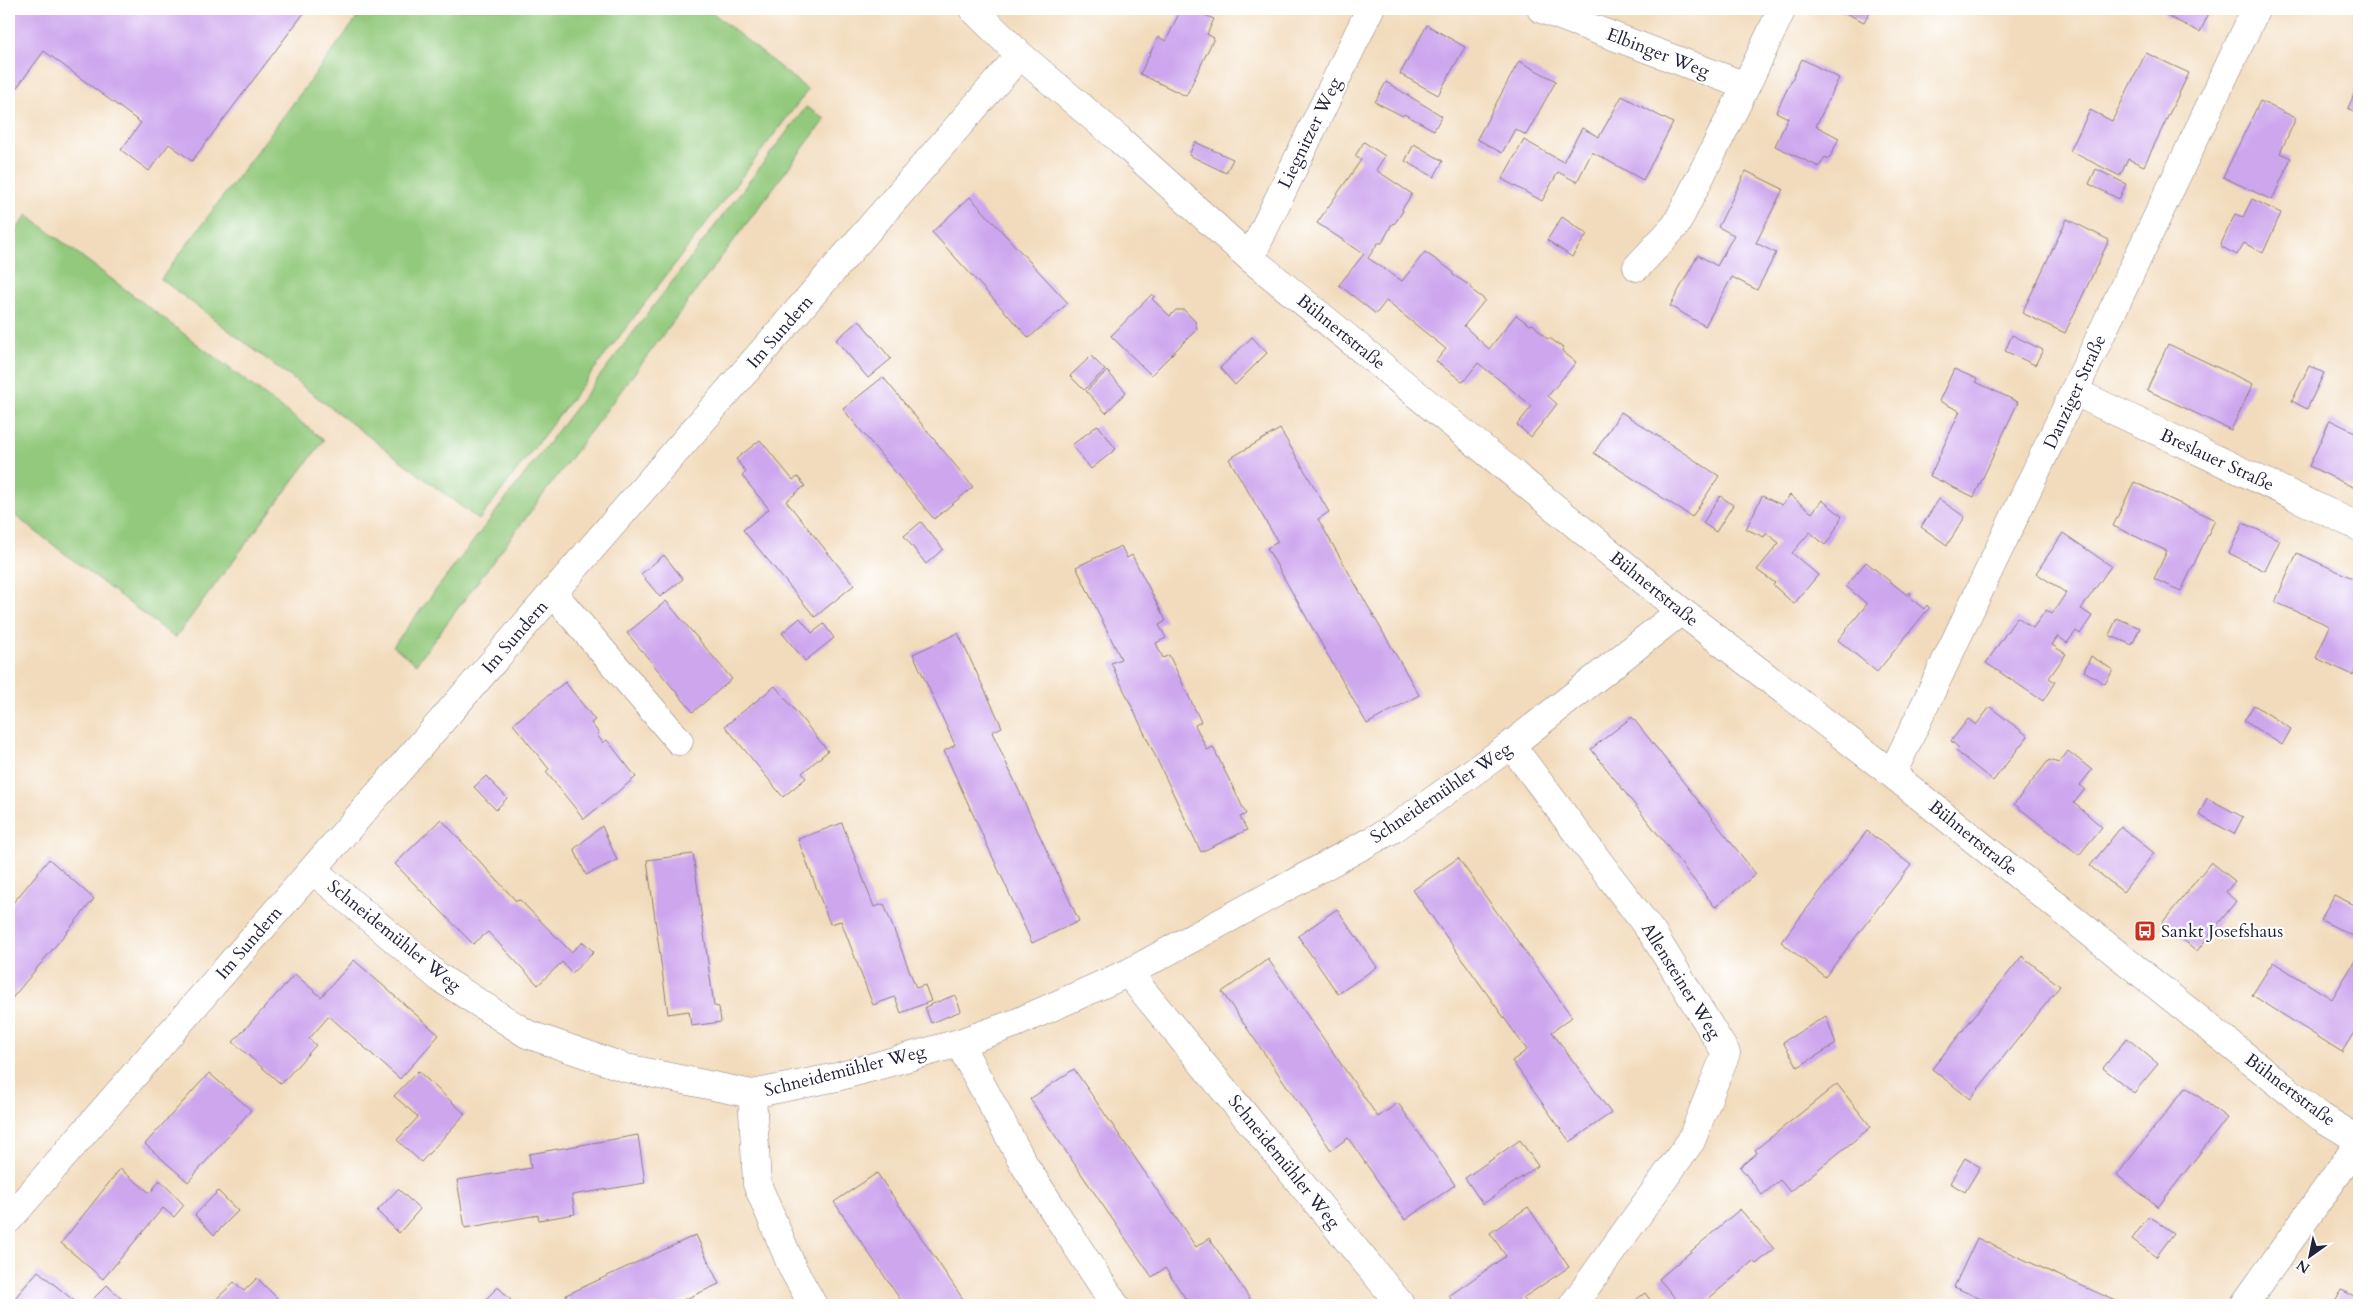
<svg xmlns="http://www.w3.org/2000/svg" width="2368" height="1314" viewBox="0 0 2368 1314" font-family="Cardo,serif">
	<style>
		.park { fill: #92c97c; stroke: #5a765c }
		.building { fill: #cda6ee }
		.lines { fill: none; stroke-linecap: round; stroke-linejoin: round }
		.minor-casing { stroke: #8a7e7c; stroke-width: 29 }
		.minor { stroke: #fff; stroke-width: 28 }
		.labels { text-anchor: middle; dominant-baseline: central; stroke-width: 4.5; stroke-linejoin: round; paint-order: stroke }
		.street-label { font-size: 18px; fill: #22223b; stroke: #fff }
		.poi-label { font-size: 18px; fill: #22223b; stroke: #fff; text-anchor: start }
	</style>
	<rect width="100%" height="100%" fill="#fff"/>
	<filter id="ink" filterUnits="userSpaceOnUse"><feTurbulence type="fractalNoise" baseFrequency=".02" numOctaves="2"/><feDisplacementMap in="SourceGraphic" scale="10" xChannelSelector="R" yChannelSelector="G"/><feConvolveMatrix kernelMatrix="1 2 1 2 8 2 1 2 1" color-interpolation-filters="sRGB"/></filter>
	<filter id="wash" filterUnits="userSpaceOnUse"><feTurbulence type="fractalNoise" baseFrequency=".0096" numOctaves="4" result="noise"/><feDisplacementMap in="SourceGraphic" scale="20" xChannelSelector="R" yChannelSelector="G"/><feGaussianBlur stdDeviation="1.12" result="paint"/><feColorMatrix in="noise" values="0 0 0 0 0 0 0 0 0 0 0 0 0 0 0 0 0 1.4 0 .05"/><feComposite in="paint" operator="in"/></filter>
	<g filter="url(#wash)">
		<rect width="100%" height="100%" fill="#f2dbbc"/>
		<path class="park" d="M 364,9 L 708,9 L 808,90 L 479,520 L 161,279 Z
			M 806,107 L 825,119 L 416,664 L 393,646 Z
			M 27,215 L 324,440 L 175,638 L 9,511 L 9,240 Z"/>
		<g id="blocks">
			<path class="building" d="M 9,9 L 307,9 L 192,161 L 169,144 L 149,171 L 121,150 L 141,123 L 44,51 L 9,98 Z
				M 1181,9 L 1191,9 L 1214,19 L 1207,34 L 1214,38 L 1186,96 L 1140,74 L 1158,37 L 1166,41 Z
				M 1837,9 L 1871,9 L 1864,22 Z
				M 2168,9 L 2205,9 L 2210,11 L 2200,32 L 2165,15 Z
				M 1427,25 L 1465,47 L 1438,95 L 1400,74 Z
				M 2146,53 L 2189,73 L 2144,166 L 2128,159 L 2120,176 L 2070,151 L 2090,110 L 2112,121 Z
				M 1802,59 L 1839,78 L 1816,126 L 1839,138 L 1829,159 L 1825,157 L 1819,167 L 1775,146 L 1788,118 L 1776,112 Z
				M 1519,61 L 1556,81 L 1526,135 L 1515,129 L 1502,153 L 1477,139 Z
				M 1386,82 L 1442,116 L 1434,130 L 1404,114 L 1403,116 L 1375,102 Z
				M 2359,83 L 2359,114 L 2348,108 Z
				M 1622,96 L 1673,123 L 1643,180 L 1592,152 L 1577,182 L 1558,172 L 1542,201 L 1502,179 L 1524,140 L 1563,162 L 1582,128 L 1599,137 Z
				M 2260,101 L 2296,118 L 2280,153 L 2291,158 L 2272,200 L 2223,177 Z
				M 1195,142 L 1233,159 L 1226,173 L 1189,155 Z
				M 1364,142 L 1385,156 L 1376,170 L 1412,194 L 1402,209 L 1403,211 L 1395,223 L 1392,224 L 1382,243 L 1378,243 L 1368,258 L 1402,281 L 1425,252 L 1452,271 L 1453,275 L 1471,286 L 1472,290 L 1485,300 L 1464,326 L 1489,349 L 1516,315 L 1530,325 L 1533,324 L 1546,338 L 1551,339 L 1563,348 L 1562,351 L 1576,362 L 1548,396 L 1557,404 L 1531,437 L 1517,425 L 1532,406 L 1478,363 L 1463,382 L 1436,361 L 1446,349 L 1386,301 L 1376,314 L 1339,285 L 1364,254 L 1317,223 L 1361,160 L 1355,156 Z
				M 1414,144 L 1443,161 L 1434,177 L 1405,161 Z
				M 2096,169 L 2126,184 L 2119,199 L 2089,184 Z
				M 1746,171 L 1783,189 L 1756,243 L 1776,253 L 1757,290 L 1732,277 L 1705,326 L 1670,306 L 1698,255 L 1717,266 L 1734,235 L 1718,227 Z
				M 970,197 L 1068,303 L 1029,338 L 932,232 Z
				M 2252,199 L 2281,213 L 2263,253 L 2244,243 L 2237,255 L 2220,246 L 2235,214 L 2243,217 Z
				M 1562,217 L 1587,234 L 1572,257 L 1547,240 Z
				M 2067,219 L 2109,240 L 2065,333 L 2022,313 Z
				M 1152,294 L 1154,297 L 1152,299 L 1170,316 L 1176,310 L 1184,310 L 1195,321 L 1197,329 L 1151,375 L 1111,336 Z
				M 859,320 L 891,359 L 868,378 L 836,340 Z
				M 2012,335 L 2043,350 L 2035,365 L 2005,351 Z
				M 1252,337 L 1267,353 L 1235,385 L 1220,368 Z
				M 2168,344 L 2253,384 L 2231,430 L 2147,390 Z
				M 1091,356 L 1105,370 L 1084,390 L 1070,376 Z
				M 2309,366 L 2324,373 L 2307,409 L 2292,401 Z
				M 1954,369 L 1977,379 L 1976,382 L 2018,402 L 1974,497 L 1930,476 L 1960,411 L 1939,401 Z
				M 1107,371 L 1126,392 L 1106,413 L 1086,391 Z
				M 883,377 L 973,487 L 934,519 L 843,409 Z
				M 1621,412 L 1719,476 L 1692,517 L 1594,453 Z
				M 2330,420 L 2359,434 L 2359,490 L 2309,466 Z
				M 1098,425 L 1116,449 L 1091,469 L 1072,445 Z
				M 1280,429 L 1329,512 L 1318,519 L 1419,695 L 1367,724 L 1267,548 L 1278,542 L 1229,459 Z
				M 760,440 L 793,480 L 798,477 L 805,486 L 786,501 L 854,585 L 815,617 L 743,530 L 769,509 L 742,476 L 746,472 L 736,459 Z
				M 2134,482 L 2215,520 L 2181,591 L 2154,579 L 2167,551 L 2113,526 Z
				M 1790,495 L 1812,513 L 1822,500 L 1842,516 L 1831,538 L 1825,545 L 1810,532 L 1792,553 L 1818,575 L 1794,604 L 1773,585 L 1775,583 L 1757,570 L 1779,543 L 1766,533 L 1764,537 L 1746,529 L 1762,496 L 1782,505 Z
				M 1720,496 L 1733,505 L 1716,532 L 1703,523 Z
				M 1939,499 L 1965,517 L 1947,545 L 1921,527 Z
				M 921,522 L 943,549 L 926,564 L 904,536 Z
				M 2243,523 L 2280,540 L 2265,571 L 2229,553 Z
				M 2063,533 L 2111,566 L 2081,609 L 2092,616 L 2080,634 L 2076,631 L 2067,643 L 2058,636 L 2052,645 L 2066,654 L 2049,678 L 2055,682 L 2043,701 L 1986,663 L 2017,617 L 2033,628 L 2046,610 L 2052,614 L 2066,593 L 2036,573 Z
				M 1121,546 L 1127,558 L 1132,555 L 1166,621 L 1159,625 L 1166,638 L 1156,643 L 1163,658 L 1169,655 L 1201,722 L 1195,725 L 1201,737 L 1207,750 L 1213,747 L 1246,814 L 1240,817 L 1247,830 L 1201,852 L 1111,663 L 1121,659 L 1076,567 Z
				M 2297,553 L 2359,581 L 2359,661 L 2353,675 L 2316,658 L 2330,626 L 2275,602 Z
				M 664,555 L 683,579 L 660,597 L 641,574 Z
				M 1866,562 L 1907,595 L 1910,592 L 1911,594 L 1909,597 L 1924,609 L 1927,605 L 1929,608 L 1877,672 L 1838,640 L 1867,604 L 1846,586 Z
				M 666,601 L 732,679 L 693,712 L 627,633 Z
				M 800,618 L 812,633 L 824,624 L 834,638 L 805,661 L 782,633 Z
				M 2117,618 L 2140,628 L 2132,645 L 2109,635 Z
				M 958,633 L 1002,727 L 992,732 L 1079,921 L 1032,943 L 944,751 L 955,745 L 913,654 Z
				M 2091,656 L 2113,670 L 2105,684 L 2084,671 Z
				M 565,682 L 595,720 L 591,723 L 598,732 L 597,735 L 603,743 L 607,740 L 636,777 L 584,819 L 546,772 L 549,769 L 513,724 Z
				M 775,686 L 828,751 L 802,773 L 806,778 L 783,797 L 725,726 Z
				M 2254,705 L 2291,729 L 2282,745 L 2244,721 Z
				M 1990,707 L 2028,736 L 1993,781 L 1956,751 L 1959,748 L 1951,741 L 1968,719 L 1976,725 Z
				M 1632,717 L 1756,874 L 1715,907 L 1591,749 Z
				M 2068,751 L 2092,770 L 2080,785 L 2085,789 L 2074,803 L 2102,827 L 2079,855 L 2014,804 L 2049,760 L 2059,763 Z
				M 486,776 L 507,798 L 496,810 L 474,787 Z
				M 2207,798 L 2243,817 L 2234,834 L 2199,815 Z
				M 441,819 L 516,901 L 520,900 L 571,952 L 583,942 L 594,952 L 572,973 L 562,962 L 538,985 L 488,932 L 473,944 L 395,864 Z
				M 842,823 L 874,907 L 884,904 L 916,988 L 925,985 L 931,1001 L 901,1013 L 895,997 L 873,1005 L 841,921 L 830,924 L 798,839 Z
				M 602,826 L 617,860 L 586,875 L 574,849 Z
				M 2121,827 L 2154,853 L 2123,892 L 2090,866 Z
				M 1867,831 L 1911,865 L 1825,977 L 1781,942 Z
				M 693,854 L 714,1006 L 719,1007 L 721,1022 L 691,1026 L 689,1011 L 668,1014 L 647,860 Z
				M 1458,858 L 1572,1017 L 1552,1032 L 1611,1113 L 1570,1142 L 1512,1061 L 1527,1050 L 1413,890 Z
				M 49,859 L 94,899 L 9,1002 L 9,908 Z
				M 2211,862 L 2235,881 L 2226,892 L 2236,901 L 2197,951 L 2162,923 Z
				M 2334,895 L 2359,907 L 2359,939 L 2321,920 Z
				M 1337,909 L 1377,967 L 1338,994 L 1298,936 Z
				M 2359,954 L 2359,1024 L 2342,1052 L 2252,995 L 2273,962 L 2332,999 Z
				M 2022,956 L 2060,986 L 1970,1099 L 1932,1069 Z
				M 1268,959 L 1378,1117 L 1398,1103 L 1455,1185 L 1405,1220 L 1348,1138 L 1331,1150 L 1222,992 Z
				M 354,960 L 439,1035 L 400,1079 L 329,1016 L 309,1039 L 316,1045 L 281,1084 L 233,1042 L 295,974 L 321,997 Z
				M 955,995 L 961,1011 L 931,1023 L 925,1007 Z
				M 1826,1016 L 1836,1044 L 1798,1067 L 1783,1042 Z
				M 2127,1038 L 2158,1064 L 2134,1093 L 2103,1068 Z
				M 1074,1069 L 1196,1247 L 1209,1238 L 1254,1305 L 1190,1305 L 1165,1268 L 1152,1277 L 1030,1099 Z
				M 418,1071 L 465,1114 L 421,1162 L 397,1140 L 418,1117 L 394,1096 Z
				M 209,1073 L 251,1110 L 188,1182 L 145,1144 Z
				M 1837,1084 L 1871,1127 L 1790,1192 L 1780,1180 L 1762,1195 L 1740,1167 L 1757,1153 L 1755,1150 Z
				M 2186,1087 L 2227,1118 L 2158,1207 L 2117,1175 Z
				M 638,1135 L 645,1183 L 572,1195 L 575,1214 L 539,1220 L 538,1215 L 465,1228 L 457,1180 L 531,1168 L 529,1154 Z
				M 1520,1140 L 1538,1166 L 1483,1204 L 1465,1178 Z
				M 1965,1158 L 1980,1167 L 1965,1192 L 1950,1183 Z
				M 120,1169 L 150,1193 L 160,1180 L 184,1205 L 174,1217 L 163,1208 L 103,1279 L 61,1243 Z
				M 877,1173 L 938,1262 L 967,1305 L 904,1305 L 834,1202 Z
				M 398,1189 L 420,1209 L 399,1233 L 377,1211 Z
				M 218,1191 L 238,1211 L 214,1235 L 195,1215 Z
				M 1528,1207 L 1569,1267 L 1523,1298 L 1529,1305 L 1455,1305 L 1449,1296 L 1506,1256 L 1490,1233 Z
				M 1740,1209 L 1774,1249 L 1756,1264 L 1753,1261 L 1707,1300 L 1712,1305 L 1681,1305 L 1659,1279 Z
				M 2149,1216 L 2174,1233 L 2156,1257 L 2132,1239 Z
				M 696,1235 L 719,1284 L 672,1305 L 571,1305 L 566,1295 Z
				M 1977,1238 L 2051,1272 L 2125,1305 L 1995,1305 L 1954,1287 Z
				M 38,1271 L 79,1305 L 9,1305 Z
				M 257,1278 L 278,1299 L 273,1305 L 210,1305 L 234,1282 L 244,1291 Z
				M 107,1285 L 128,1305 L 97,1305 L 92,1300 Z
				M 498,1287 L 516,1305 L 480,1305 Z
				M 2341,1290 L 2359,1298 L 2359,1305 L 2333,1305 Z
				M 1645,1293 L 1654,1305 L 1636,1305 L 1633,1302 Z"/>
		</g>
	</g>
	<g filter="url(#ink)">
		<use href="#blocks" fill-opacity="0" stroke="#8a7e7c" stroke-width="1"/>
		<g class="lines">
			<g class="minor-casing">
				<path id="minor" d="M 973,9 L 1020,55 L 1120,140 L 1250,258 L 1681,611 L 1892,774 L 2321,1117 L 2359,1140
					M 1541,9 L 1746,86 L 1782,9
					M 1250,258 L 1370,9
					M 1637,267 L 1676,225 L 1746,86
					M 2075,392 L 2359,527
					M 553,593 L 679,741
					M 1511,745 L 1653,934 L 1726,1053 L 1691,1141 L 1573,1305
					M 1892,774 L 2256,9
					M 313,870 L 440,978 L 527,1034 L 626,1068 L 752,1094 L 837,1077 L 959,1043 L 1016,1023 L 1128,973 L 1393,829 L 1511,745 L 1681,611
					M 1128,973 L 1401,1305
					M 959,1043 L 1025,1166 L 1115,1305
					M 752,1094 L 757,1184 L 793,1269 L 813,1305
					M 9,1219 L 1020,55
					M 2244,1305 L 2359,1143"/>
			</g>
			<use href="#minor" class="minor"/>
		</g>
	</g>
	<defs>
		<g id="bus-square" transform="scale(1.125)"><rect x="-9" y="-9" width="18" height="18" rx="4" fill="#c8321e" stroke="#fff"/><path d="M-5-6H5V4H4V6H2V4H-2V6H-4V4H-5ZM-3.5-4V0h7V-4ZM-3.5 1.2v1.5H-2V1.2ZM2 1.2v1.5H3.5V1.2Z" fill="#fff"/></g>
	</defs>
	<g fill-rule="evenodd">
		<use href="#bus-square" x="2145" y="931"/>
	</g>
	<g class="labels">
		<g class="street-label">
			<text transform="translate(1658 53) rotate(21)">Elbinger Weg</text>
			<text transform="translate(1310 133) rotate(-64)">Liegnitzer Weg</text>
			<text transform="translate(780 332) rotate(-49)">Im Sundern</text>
			<text transform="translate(1341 332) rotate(39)">Bühnertstraße</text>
			<text transform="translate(2075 392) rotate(-65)">Danziger Straße</text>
			<text transform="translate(2217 460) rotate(25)">Breslauer Straße</text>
			<text transform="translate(1654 589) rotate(39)">Bühnertstraße</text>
			<text transform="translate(515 637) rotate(-49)">Im Sundern</text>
			<text transform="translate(1441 793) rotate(-34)">Schneidemühler Weg</text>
			<text transform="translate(1973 838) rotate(39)">Bühnertstraße</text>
			<text transform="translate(394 936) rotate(39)">Schneidemühler Weg</text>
			<text transform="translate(249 943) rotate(-49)">Im Sundern</text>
			<text transform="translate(1681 981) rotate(58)">Allensteiner Weg</text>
			<text transform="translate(845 1071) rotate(-14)">Schneidemühler Weg</text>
			<text transform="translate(2290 1090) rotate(37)">Bühnertstraße</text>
			<text transform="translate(1284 1162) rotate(51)">Schneidemühler Weg</text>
		</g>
		<g class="poi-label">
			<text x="2161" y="931">Sankt Josefshaus</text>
		</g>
	</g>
	<rect width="2368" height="1314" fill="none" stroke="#fff" stroke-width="30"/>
	<g transform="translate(2310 1256) rotate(213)" stroke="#ffffff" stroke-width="4" paint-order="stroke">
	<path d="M0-4L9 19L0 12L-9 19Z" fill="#22223b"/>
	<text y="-8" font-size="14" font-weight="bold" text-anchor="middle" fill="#22223b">N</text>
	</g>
</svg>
